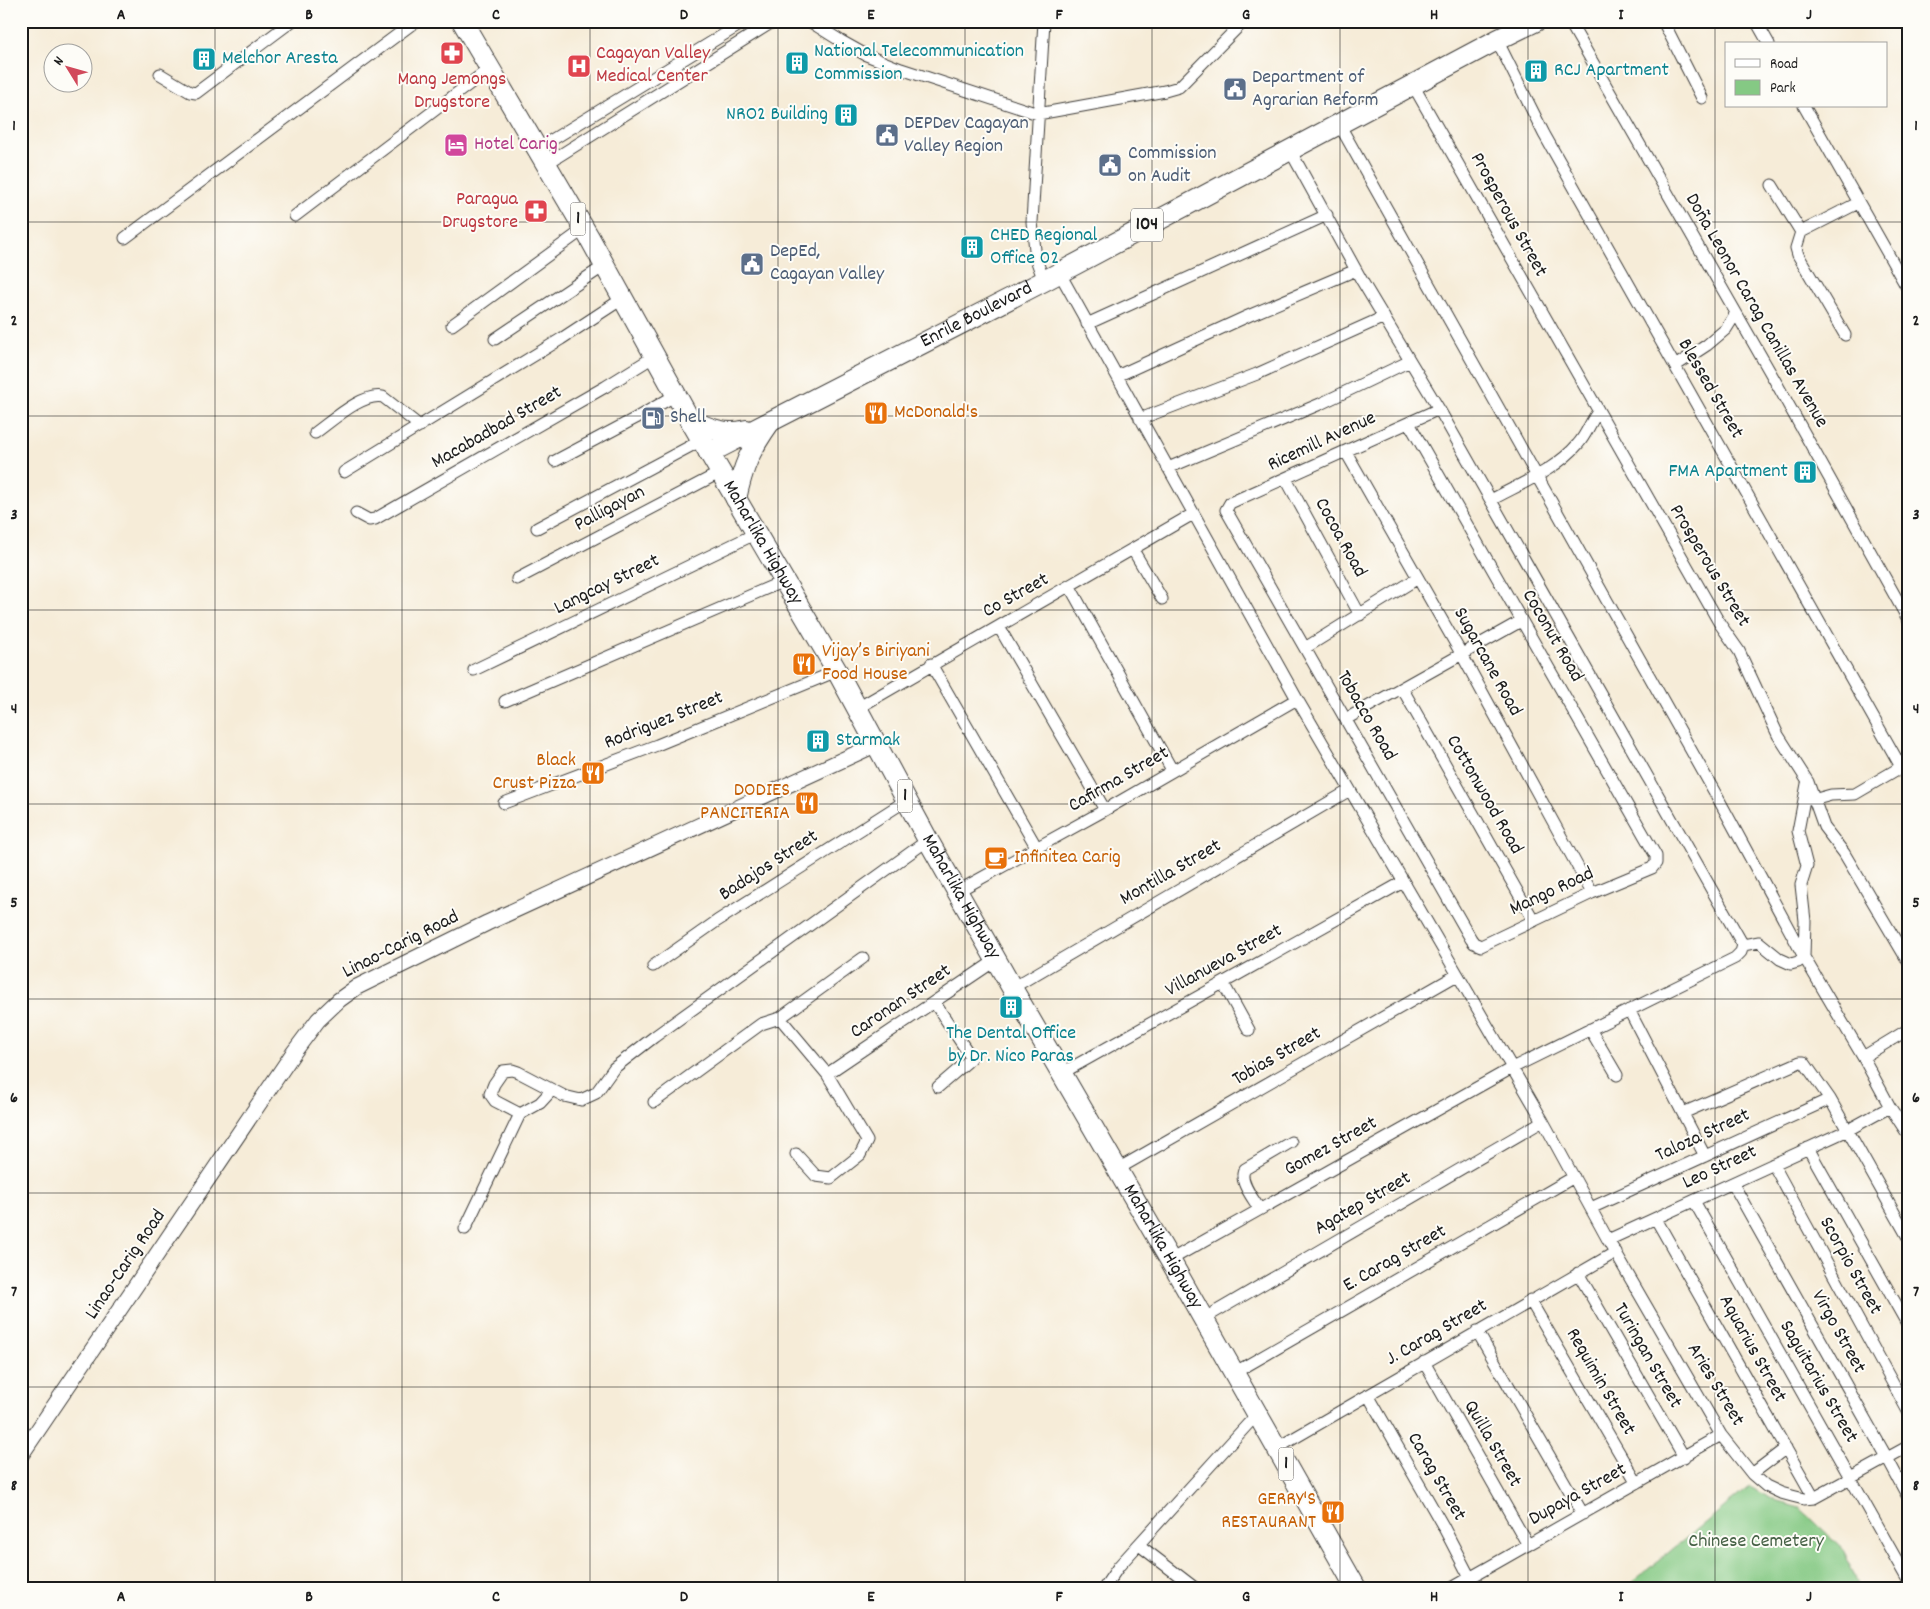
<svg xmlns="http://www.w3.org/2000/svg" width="1930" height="1609" viewBox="0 0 1930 1609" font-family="Dekko,sans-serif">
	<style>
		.green { fill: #85c984; stroke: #507250 }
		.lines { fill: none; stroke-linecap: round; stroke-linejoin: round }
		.street-casing { stroke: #3d3b38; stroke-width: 13 }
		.secondary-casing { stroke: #3d3b38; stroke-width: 17 }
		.highway-casing { stroke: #3d3b38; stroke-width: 22 }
		.street { stroke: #fff; stroke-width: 11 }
		.secondary { stroke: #fff; stroke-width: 15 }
		.highway { stroke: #fff; stroke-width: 20 }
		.grid { fill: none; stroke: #1c1c1c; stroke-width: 1; stroke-opacity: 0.55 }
		.labels { text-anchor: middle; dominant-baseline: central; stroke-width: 4; stroke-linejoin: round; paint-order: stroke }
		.shield { fill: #fdfcf7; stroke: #605f5e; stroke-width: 1 }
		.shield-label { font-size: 19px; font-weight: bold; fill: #1c1c1c }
		.culture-label { font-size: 20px; fill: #0d838f; stroke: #fdfcf7; text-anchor: start }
		.health-label { font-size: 20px; fill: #be3a42; stroke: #fdfcf7; text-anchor: start }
		.service-label { font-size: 20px; fill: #4e5e75; stroke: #fdfcf7; text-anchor: start }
		.hotel-label { font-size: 20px; fill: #b23c85; stroke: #fdfcf7; text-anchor: start }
		.street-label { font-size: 20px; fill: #1c1c1c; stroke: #fdfcf7 }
		.food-label { font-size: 20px; fill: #c56008; stroke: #fdfcf7; text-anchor: start }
		.park-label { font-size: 20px; fill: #466146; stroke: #fdfcf7 }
		.neatline { fill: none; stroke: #1c1c1c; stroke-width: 2 }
		.grid-label { font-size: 16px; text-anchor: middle; font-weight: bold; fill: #1c1c1c }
	</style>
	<rect width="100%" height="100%" fill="#fdfcf7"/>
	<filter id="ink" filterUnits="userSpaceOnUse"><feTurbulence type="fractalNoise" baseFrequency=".02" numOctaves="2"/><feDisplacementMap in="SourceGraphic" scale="10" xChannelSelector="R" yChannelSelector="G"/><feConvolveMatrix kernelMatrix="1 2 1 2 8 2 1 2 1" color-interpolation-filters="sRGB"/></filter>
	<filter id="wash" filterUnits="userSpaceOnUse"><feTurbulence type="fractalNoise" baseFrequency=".0096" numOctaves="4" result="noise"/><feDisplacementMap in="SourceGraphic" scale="20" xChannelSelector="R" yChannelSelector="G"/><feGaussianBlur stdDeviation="1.12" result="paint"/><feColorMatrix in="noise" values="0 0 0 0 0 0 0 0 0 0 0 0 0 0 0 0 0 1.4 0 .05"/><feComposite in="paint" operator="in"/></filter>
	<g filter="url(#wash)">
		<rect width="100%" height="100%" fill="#f6ecd8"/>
		<path class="green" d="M 1749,1487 L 1778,1502 L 1800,1508 L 1839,1545 L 1853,1572 L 1859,1588 L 1625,1588 Z"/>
	</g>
	<g filter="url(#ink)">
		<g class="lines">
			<g class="street-casing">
				<path id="street" d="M 809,21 L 841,41 L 866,55 L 901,69 L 1038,114 L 1165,91 L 1179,87 L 1244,21
					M 1569,21 L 1778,386 L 1909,621
					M 1663,21 L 1702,98
					M 1756,21 L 1769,44
					M 1497,40 L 1544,134 L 1909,781
					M 160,74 L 190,92 L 196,93 L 292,21
					M 1413,85 L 1720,624 L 1739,651 L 1778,735 L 1808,782 L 1824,827 L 1844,853 L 1909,963
					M 1804,106 L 1909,291
					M 1339,124 L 1719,800 L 1804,957 L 1863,1057 L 1890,1107 L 1848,1130 L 1608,1240
					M 537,149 L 746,21
					M 546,164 L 774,21
					M 1772,185 L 1801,232
					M 295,216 L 489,69
					M 125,238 L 416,21
					M 1059,272 L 1297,699 L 1543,1121 L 1608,1240 L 1721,1435 L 1752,1474 L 1766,1486 L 1781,1493 L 1792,1496 L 1804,1499 L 1814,1498 L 1909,1446
					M 1044,281 L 1036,259 L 1032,222 L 1044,21
					M 1087,324 L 1327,215
					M 452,325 L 584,229
					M 1845,335 L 1798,255 L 1796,248 L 1801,232 L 1858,203
					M 495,339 L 604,266
					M 1675,366 L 1707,345 L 1726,329 L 1736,313
					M 1117,376 L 1248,316 L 1356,270
					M 1140,419 L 1257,374 L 1384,317
					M 1409,423 L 1656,856 L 1656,863 L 1652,868 L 1592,893 L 1481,946 L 1474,943 L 1471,939 L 1226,510 L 1230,503 L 1439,409
					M 315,433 C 332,421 363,392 383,397 L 420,426
					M 1346,452 L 1462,655 L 1592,893
					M 555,461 L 636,418 L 676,395
					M 1168,468 L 1320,404 L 1410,361
					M 344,472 L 561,339 L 622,299
					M 1286,479 L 1360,615
					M 1491,500 C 1520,484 1556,470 1578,444 C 1587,434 1590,422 1598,412
					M 356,513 L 369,520 L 375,519 L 605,387 L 655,356
					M 537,528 L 702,440
					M 1133,550 L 1162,599
					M 517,579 L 721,472
					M 1070,587 L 1172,770
					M 999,627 L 1105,810
					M 1305,648 L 1418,578
					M 931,664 L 1037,848
					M 474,670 L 757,533
					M 1402,688 L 1534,921
					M 505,701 L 784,581
					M 856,709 L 1193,514
					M 1346,719 L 1521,621
					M 1813,800 L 1831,795 L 1855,794 L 1901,767
					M 504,803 L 657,745 L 837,671
					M 958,891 L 1105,810 L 1297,699
					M 1743,945 L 1759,942 L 1780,959 L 1791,964 L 1798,962 L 1804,957 L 1805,921 L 1801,885 L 1807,866 L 1798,831 L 1807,784
					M 653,966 L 717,921 L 907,800
					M 1223,983 L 1249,1030
					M 1012,988 L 1350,790
					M 934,1002 L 971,1057 L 967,1062 L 938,1087
					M 1629,1010 L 1705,1156
					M 780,1018 L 863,958
					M 1590,1029 L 1617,1075
					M 1863,1057 L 1909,1029
					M 1062,1073 L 1403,882
					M 827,1074 L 996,960
					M 654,1102 L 761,1024 L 780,1018 L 827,1074 L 867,1141 L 860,1155 L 831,1178 L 816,1176 L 796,1154
					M 1890,1107 L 1909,1136
					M 1683,1113 L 1800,1062 L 1804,1062 L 1830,1099 L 1909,1239
					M 520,1114 L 540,1103 L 552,1090
					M 1808,1148 L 1909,1327
					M 1773,1164 L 1909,1413
					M 1116,1170 L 1457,975
					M 1733,1184 L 1887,1458 L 1909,1499
					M 1694,1201 L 1909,1582
					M 1591,1208 L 1830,1099
					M 1259,1209 C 1254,1199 1237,1180 1245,1169 L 1291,1142
					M 1656,1219 L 1814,1498
					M 465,1229 L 520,1114 L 495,1101 L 490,1094 L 494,1084 L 503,1071 L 512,1070 L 518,1072 L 564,1096 L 581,1100 L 596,1093 L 614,1068 L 654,1037 L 928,840
					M 1170,1260 L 1512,1068 L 1735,958 L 1741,952 L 1743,945 L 1439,409 L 1362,281 L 1290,150
					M 1578,1273 L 1684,1457
					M 1530,1300 L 1637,1483
					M 1203,1319 L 1543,1121
					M 1477,1331 L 1583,1514
					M 1424,1362 L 1528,1545
					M 1234,1373 L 1574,1177
					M 1368,1395 L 1443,1526 L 1470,1578
					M 1277,1448 L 1616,1252
					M 1752,1474 L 1786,1448
					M 1139,1545 L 1195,1588
					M 1104,1588 L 1119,1566 L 1257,1414
					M 1452,1588 L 1721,1435"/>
			</g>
			<g class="secondary-casing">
				<path id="secondary" d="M 21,1455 L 294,1052 L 318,1020 L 339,1000 L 357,987 L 487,923 L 877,744"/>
			</g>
			<g class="highway-casing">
				<g id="highway">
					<path id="s1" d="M 462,21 L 589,237 L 690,420 L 837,671 L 928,840 L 1012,988 L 1170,1260 L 1356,1588"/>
					<path d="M 690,420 C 708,428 726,436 746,430"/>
					<path id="s2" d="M 709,453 L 1044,281 L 1497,40 L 1536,21"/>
					<path d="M 736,499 C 743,466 750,450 770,422"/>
				</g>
			</g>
			<use href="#street" class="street"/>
			<use href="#secondary" class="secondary"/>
			<use href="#highway" class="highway"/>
		</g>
	</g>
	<path class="grid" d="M 215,21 L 215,1588M 402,21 L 402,1588M 590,21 L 590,1588M 778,21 L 778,1588M 965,21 L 965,1588M 1152,21 L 1152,1588M 1340,21 L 1340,1588M 1528,21 L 1528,1588M 1715,21 L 1715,1588M 21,222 L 1909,222M 21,416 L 1909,416M 21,610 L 1909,610M 21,804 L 1909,804M 21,999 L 1909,999M 21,1193 L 1909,1193M 21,1387 L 1909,1387"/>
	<defs>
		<g id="pharmacy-square" transform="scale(1.25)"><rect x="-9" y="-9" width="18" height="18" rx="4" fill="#e0444e" stroke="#fdfcf7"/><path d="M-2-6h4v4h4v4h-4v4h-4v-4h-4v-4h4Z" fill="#fff"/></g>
		<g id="building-square" transform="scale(1.25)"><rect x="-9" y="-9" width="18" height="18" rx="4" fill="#0f9aa8" stroke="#fdfcf7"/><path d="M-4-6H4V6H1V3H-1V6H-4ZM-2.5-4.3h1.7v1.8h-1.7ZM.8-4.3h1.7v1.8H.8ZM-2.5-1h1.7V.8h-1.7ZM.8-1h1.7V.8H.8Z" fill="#fff"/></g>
		<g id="hospital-square" transform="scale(1.25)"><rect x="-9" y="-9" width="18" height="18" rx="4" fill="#e0444e" stroke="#fdfcf7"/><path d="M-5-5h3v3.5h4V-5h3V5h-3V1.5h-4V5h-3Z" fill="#fff"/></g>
		<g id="civic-square" transform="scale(1.25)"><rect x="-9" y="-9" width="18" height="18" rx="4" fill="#5c6f8a" stroke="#fdfcf7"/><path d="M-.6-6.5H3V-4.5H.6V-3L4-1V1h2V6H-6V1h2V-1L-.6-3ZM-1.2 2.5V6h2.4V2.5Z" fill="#fff"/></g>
		<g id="hotel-square" transform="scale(1.25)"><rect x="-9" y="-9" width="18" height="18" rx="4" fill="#d1479c" stroke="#fdfcf7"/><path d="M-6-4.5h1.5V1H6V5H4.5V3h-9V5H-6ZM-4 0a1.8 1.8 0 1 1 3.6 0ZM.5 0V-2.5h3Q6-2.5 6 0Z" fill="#fff"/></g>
		<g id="restaurant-square" transform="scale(1.25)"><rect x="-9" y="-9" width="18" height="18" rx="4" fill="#e8710a" stroke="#fdfcf7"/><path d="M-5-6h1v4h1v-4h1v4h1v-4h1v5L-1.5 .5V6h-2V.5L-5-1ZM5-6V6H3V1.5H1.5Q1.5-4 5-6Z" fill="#fff"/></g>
		<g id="fuel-square" transform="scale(1.25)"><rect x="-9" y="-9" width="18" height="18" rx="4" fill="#5c6f8a" stroke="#fdfcf7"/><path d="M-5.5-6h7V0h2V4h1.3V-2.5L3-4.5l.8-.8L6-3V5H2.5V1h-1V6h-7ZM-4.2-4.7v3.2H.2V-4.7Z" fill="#fff"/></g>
		<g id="cafe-square" transform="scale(1.25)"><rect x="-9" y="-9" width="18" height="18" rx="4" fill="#e8710a" stroke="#fdfcf7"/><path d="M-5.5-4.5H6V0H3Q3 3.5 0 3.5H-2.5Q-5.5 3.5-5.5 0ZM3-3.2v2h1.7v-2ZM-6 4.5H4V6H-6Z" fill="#fff"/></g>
	</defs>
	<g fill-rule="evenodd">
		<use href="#pharmacy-square" x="452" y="53"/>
		<use href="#building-square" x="204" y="59"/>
		<use href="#building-square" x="797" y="63"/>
		<use href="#hospital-square" x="579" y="66"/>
		<use href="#building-square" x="1536" y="71"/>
		<use href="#civic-square" x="1235" y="89"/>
		<use href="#building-square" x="846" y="115"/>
		<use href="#civic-square" x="887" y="135"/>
		<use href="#hotel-square" x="456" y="145"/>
		<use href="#civic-square" x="1110" y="165"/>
		<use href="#pharmacy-square" x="536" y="211"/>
		<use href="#building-square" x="972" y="247"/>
		<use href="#civic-square" x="752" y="264"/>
		<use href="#restaurant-square" x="876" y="413"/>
		<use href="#fuel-square" x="653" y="418"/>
		<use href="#building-square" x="1805" y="472"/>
		<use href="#restaurant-square" x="804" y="664"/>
		<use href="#building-square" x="818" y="741"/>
		<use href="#restaurant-square" x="593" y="773"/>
		<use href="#restaurant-square" x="807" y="803"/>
		<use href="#cafe-square" x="996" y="858"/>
		<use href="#building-square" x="1011" y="1007"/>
		<use href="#restaurant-square" x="1333" y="1512"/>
	</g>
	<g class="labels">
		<g class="shield">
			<rect x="570.5" y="202.5" width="15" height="33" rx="4"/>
			<rect x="1131" y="208.5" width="32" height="33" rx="4"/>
			<rect x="897.5" y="779.5" width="15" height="33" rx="4"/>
			<rect x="1278.5" y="1447.5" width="15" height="33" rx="4"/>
		</g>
		<g class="shield-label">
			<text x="578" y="219">1</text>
			<text x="1147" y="225">104</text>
			<text x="905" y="796">1</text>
			<text x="1286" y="1464">1</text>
		</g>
		<g class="culture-label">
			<text x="814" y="52">National Telecommunication<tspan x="814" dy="23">Commission</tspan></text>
			<text x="222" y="59">Melchor Aresta</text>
			<text x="1554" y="71">RCJ Apartment</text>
			<text x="828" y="115" text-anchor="end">NRO2 Building</text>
			<text x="990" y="236">CHED Regional<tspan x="990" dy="23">Office 02</tspan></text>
			<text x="1788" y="472" text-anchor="end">FMA Apartment</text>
			<text x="836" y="741">Starmak</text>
			<text x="1011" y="1034" text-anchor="middle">The Dental Office<tspan x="1011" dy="23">by Dr. Nico Paras</tspan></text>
		</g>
		<g class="health-label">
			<text x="596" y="54">Cagayan Valley<tspan x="596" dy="23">Medical Center</tspan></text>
			<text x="452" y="80" text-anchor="middle">Mang Jemongs<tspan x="452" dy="23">Drugstore</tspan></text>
			<text x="518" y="200" text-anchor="end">Paragua<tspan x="518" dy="23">Drugstore</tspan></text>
		</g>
		<g class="service-label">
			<text x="1252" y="78">Department of<tspan x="1252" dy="23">Agrarian Reform</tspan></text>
			<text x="904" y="124">DEPDev Cagayan<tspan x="904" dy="23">Valley Region</tspan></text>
			<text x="1128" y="154">Commission<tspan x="1128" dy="23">on Audit</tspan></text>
			<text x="770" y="252">DepEd,<tspan x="770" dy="23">Cagayan Valley</tspan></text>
			<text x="670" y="418">Shell</text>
		</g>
		<g class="hotel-label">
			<text x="474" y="145">Hotel Carig</text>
		</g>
		<g class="street-label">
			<text transform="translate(1508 215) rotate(61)">Prosperous Street</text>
			<text transform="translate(1756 311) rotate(60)">Doña Leonor Carag Canillas Avenue</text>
			<text stroke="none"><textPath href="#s2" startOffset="301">Enrile Boulevard</textPath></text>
			<text transform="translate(1710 389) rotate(60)">Blessed Street</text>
			<text transform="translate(497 428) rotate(-30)">Macabadbad Street</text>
			<text transform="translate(1322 442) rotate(-25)">Ricemill Avenue</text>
			<text transform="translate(610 509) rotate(-28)">Palligayan</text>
			<text transform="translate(1340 538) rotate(61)">Cocoa Road</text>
			<text stroke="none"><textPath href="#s1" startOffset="602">Maharlika Highway</textPath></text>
			<text transform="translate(1709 566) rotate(59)">Prosperous Street</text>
			<text transform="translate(607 585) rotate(-26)">Langcay Street</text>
			<text transform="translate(1016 596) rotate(-29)">Co Street</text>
			<text transform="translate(1552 636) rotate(60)">Coconut Road</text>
			<text transform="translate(1487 662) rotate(61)">Sugarcane Road</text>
			<text transform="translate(1366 716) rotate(60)">Tobacco Road</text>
			<text transform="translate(664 721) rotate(-22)">Rodriguez Street</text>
			<text transform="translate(1119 780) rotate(-30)">Cafirma Street</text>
			<text transform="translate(1484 795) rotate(60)">Cottonwood Road</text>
			<text transform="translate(769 866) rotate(-33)">Badajos Street</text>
			<text transform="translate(1171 873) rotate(-30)">Montilla Street</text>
			<text transform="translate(1552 892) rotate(-25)">Mango Road</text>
			<text stroke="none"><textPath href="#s1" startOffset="1008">Maharlika Highway</textPath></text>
			<text transform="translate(401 945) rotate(-27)">Linao-Carig Road</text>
			<text transform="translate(1224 961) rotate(-29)">Villanueva Street</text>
			<text transform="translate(901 1002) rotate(-34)">Caronan Street</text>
			<text transform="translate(1277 1057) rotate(-30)">Tobias Street</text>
			<text transform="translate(1703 1136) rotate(-25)">Taloza Street</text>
			<text transform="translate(1331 1147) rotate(-29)">Gomez Street</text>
			<text transform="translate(1720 1168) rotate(-25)">Leo Street</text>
			<text transform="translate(1363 1204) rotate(-30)">Agatep Street</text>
			<text stroke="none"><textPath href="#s1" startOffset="1412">Maharlika Highway</textPath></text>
			<text transform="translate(1395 1259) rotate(-30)">E. Carag Street</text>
			<text transform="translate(126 1265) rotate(-56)">Linao-Carig Road</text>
			<text transform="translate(1850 1266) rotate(61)">Scorpio Street</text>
			<text transform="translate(1838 1332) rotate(61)">Virgo Street</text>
			<text transform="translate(1437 1333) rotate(-30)">J. Carag Street</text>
			<text transform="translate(1752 1349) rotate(61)">Aquarius Street</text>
			<text transform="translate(1647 1356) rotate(60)">Turingan Street</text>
			<text transform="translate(1600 1382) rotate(60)">Requimin Street</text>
			<text transform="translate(1818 1382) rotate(60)">Saguitarius Street</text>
			<text transform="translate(1715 1385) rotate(59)">Aries Street</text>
			<text transform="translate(1492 1444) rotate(60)">Quilla Street</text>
			<text transform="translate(1436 1477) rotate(60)">Carag Street</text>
			<text transform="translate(1578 1495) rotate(-29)">Dupaya Street</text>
		</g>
		<g class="food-label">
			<text x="894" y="413">McDonald's</text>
			<text x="822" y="652">Vijay’s Biriyani<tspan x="822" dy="23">Food House</tspan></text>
			<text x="576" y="761" text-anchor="end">Black<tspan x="576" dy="23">Crust Pizza</tspan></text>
			<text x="790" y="791" text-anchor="end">DODIES<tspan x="790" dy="23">PANCITERIA</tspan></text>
			<text x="1014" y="858">Infinitea Carig</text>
			<text x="1316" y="1500" text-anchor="end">GERRY'S<tspan x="1316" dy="23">RESTAURANT</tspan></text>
		</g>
		<g class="park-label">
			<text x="1756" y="1542">Chinese Cemetery</text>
		</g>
	</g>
	<rect width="1930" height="1609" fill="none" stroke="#fdfcf7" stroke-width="55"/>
	<rect x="1725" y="42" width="162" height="65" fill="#fdfcf7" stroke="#a3a29f"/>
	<rect x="1735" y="59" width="25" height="8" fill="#ffffff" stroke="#a3a29f"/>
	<text x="1770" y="68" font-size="15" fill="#1c1c1c">Road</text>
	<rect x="1735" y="80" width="25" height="15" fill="#85c984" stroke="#a3a29f"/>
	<text x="1770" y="92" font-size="15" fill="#1c1c1c">Park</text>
	<g transform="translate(68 68) rotate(307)"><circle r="24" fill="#fdfcf7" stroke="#a3a29f"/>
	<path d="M0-4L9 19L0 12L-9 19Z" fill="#d1495b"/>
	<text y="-8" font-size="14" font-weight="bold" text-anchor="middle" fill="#1c1c1c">N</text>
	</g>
	<rect x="28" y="28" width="1874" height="1554" class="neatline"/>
	<g class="grid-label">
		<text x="121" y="19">A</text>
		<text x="309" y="19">B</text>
		<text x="496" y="19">C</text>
		<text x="684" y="19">D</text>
		<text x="871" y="19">E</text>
		<text x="1059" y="19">F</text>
		<text x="1246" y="19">G</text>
		<text x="1434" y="19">H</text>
		<text x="1621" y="19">I</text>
		<text x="1809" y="19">J</text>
		<text x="14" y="130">1</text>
		<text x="1916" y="130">1</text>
		<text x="14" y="325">2</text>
		<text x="1916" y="325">2</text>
		<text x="14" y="519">3</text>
		<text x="1916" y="519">3</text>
		<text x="14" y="713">4</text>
		<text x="1916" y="713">4</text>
		<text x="14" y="907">5</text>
		<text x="1916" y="907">5</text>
		<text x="14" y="1102">6</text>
		<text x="1916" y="1102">6</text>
		<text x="14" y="1296">7</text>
		<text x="1916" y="1296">7</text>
		<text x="14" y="1490">8</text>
		<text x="1916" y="1490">8</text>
		<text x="121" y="1601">A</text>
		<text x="309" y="1601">B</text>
		<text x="496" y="1601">C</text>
		<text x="684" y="1601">D</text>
		<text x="871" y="1601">E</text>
		<text x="1059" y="1601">F</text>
		<text x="1246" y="1601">G</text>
		<text x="1434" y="1601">H</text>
		<text x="1621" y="1601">I</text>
		<text x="1809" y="1601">J</text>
	</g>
</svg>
